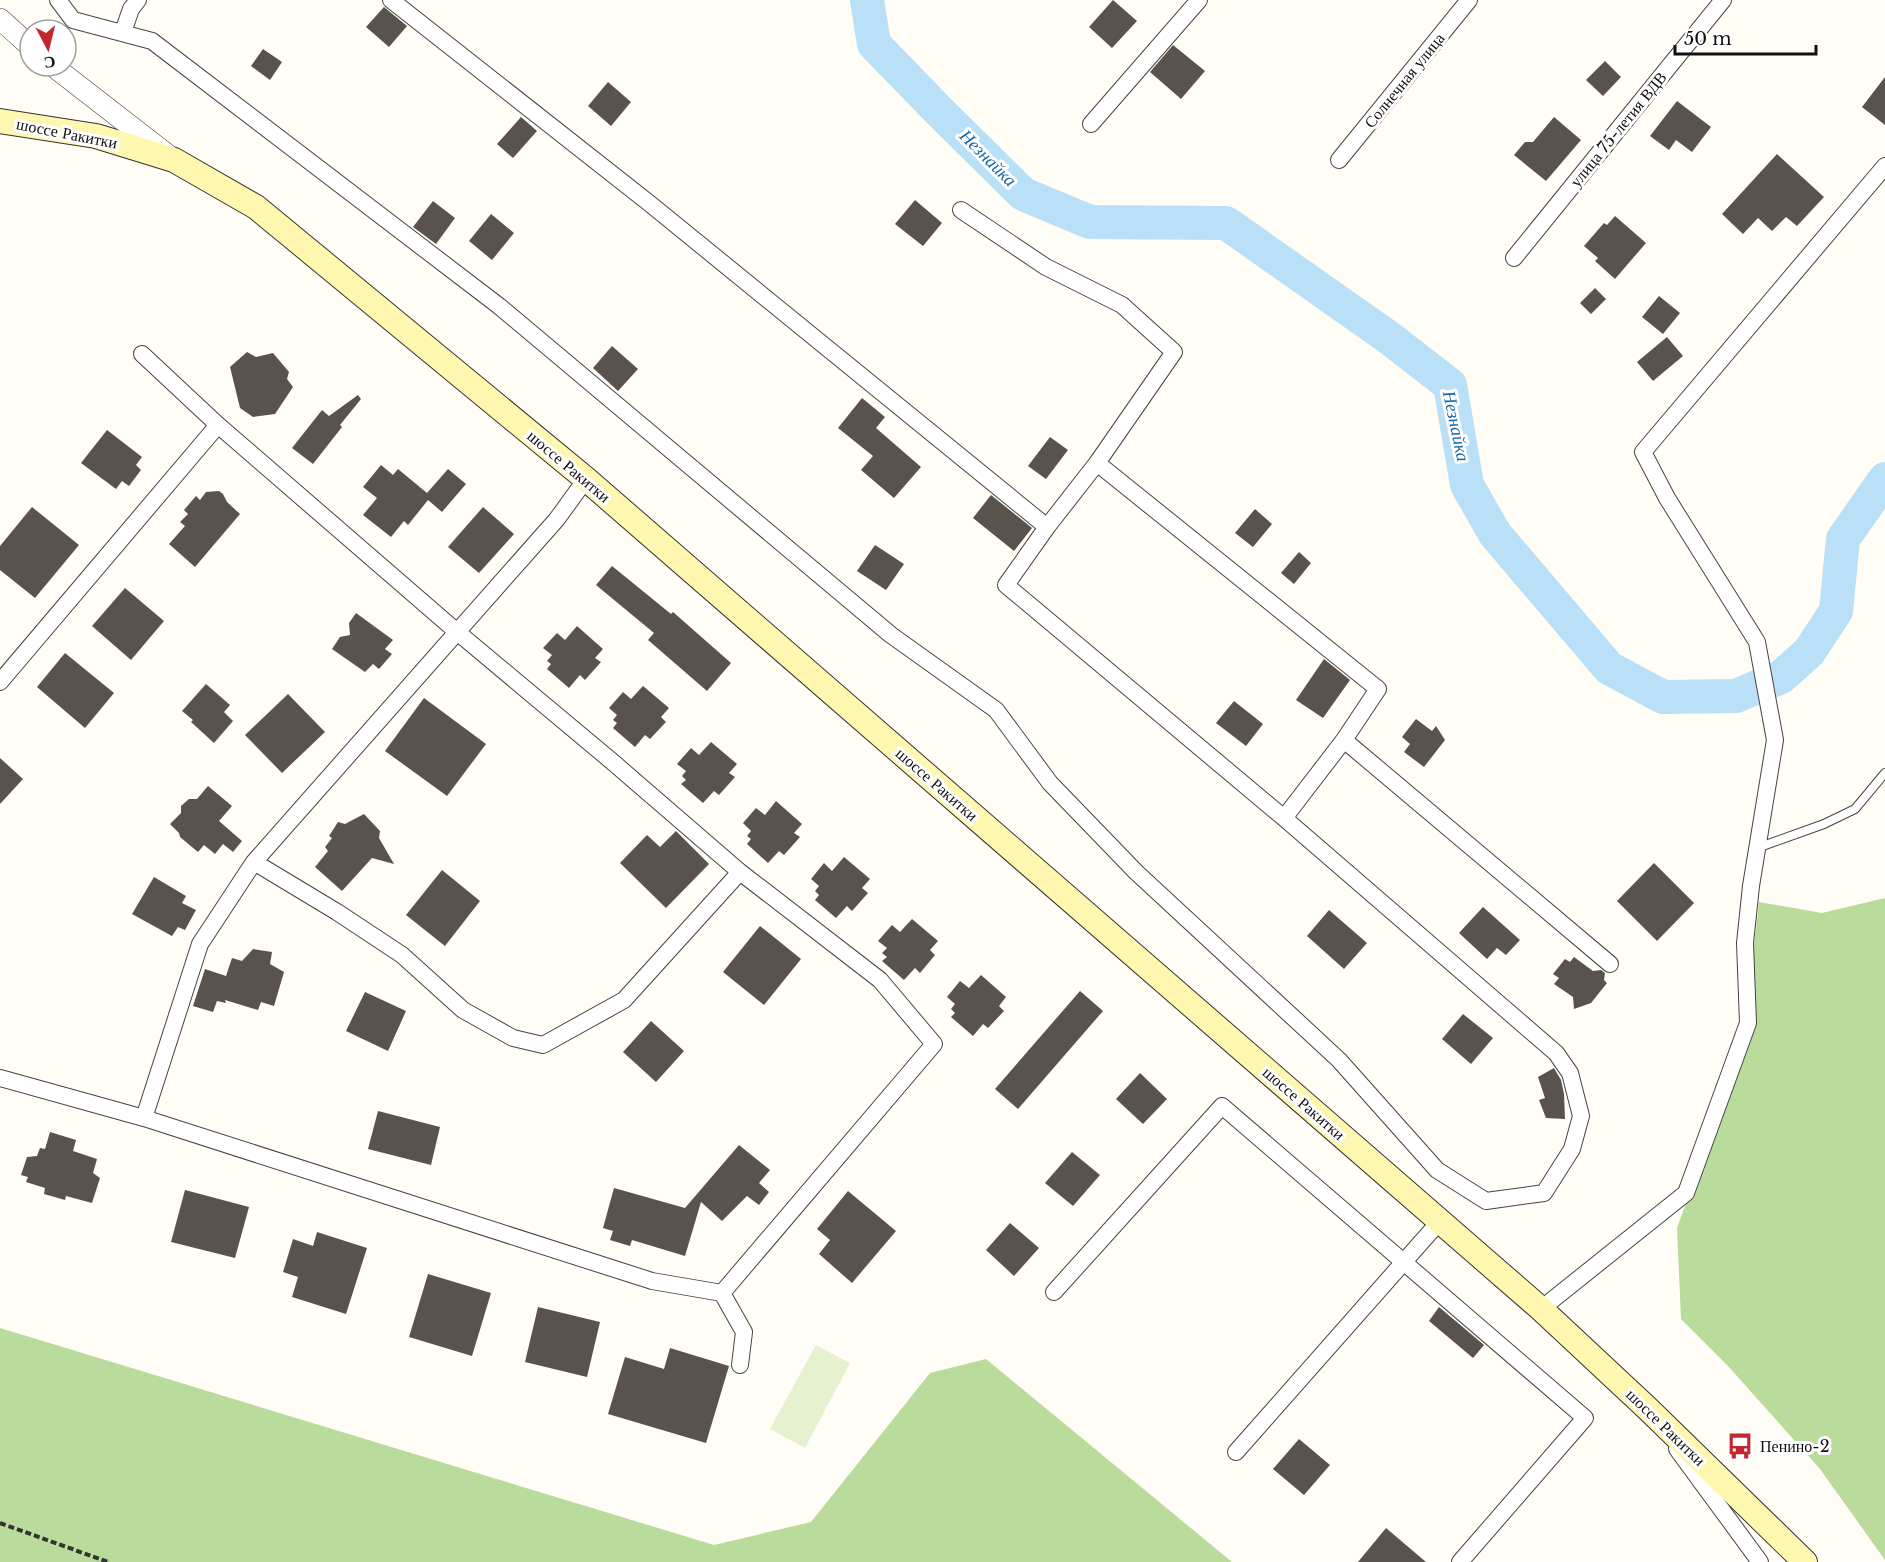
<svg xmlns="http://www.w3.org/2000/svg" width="1885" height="1562" viewBox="0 0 1885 1562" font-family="'Libre Baskerville',serif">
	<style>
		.forest { fill: #b9dc9c }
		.pitch { fill: #e6f2cf }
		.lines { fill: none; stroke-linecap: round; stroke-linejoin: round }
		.river { stroke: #b9e0f7; stroke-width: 34 }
		.building { fill: #5a524d }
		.service-casing { stroke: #444; stroke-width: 10 }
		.minor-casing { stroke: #444; stroke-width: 18 }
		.tertiary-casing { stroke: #444; stroke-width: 22 }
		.secondary-casing { stroke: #333; stroke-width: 26 }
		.path { stroke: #333; stroke-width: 4; stroke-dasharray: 6 3; stroke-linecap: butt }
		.service { stroke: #fff; stroke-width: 8 }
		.minor { stroke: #fff; stroke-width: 16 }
		.tertiary { stroke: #fff; stroke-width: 21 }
		.secondary { stroke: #fff6b0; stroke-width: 24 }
		.labels { text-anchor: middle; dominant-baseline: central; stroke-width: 6; stroke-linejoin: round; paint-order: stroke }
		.street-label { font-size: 16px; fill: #111; stroke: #fff }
		.poi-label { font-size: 16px; fill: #111; stroke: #fff; text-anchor: start }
		.water-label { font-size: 18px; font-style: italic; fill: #1768a6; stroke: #fff }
	</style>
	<rect width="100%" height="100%" fill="#fffdf5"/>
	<path class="forest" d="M 1885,898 L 1885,1560 L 1820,1469 L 1728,1366 L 1681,1319 L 1677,1228 L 1742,1048 L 1759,902 L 1822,913 Z
		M 0,1328 L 714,1545 L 811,1522 L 930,1373 L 986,1359 L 1232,1562 L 0,1562 Z"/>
	<path class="pitch" d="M 816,1345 L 850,1363 L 805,1448 L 770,1429 Z"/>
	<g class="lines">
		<path class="river" d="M 867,0 L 874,44 L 938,110 L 1023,194 L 1090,222 L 1226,223 L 1388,337 L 1450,385 L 1467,485 L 1495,534 L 1609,668 L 1663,697 L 1736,696 L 1781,677 L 1809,652 L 1836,611 L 1843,539 L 1885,479"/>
	</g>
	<path class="building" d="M 1113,0 L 1137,21 L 1112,48 L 1089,27 Z
		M 384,7 L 407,26 L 389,47 L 366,27 Z
		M 1173,45 L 1205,71 L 1181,99 L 1150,72 Z
		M 263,49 L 282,62 L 270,80 L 251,66 Z
		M 1605,61 L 1621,77 L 1603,96 L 1586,80 Z
		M 1885,77 L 1885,125 L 1862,107 Z
		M 608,82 L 631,102 L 611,126 L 588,106 Z
		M 1677,101 L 1711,127 L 1692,152 L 1676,140 L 1669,150 L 1650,136 Z
		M 521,117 L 537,131 L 513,158 L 497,144 Z
		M 1554,117 L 1581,140 L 1546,181 L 1514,155 L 1525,142 L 1533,142 Z
		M 1777,154 L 1824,197 L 1797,226 L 1786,217 L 1772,231 L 1758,218 L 1743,234 L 1722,214 Z
		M 915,200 L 942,223 L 923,246 L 895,224 Z
		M 433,201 L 455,218 L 436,244 L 413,227 Z
		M 491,214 L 514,233 L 492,260 L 469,241 Z
		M 1615,216 L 1646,243 L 1615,279 L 1595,261 L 1598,258 L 1584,246 L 1604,223 L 1607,225 Z
		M 1595,288 L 1606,299 L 1591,314 L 1580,303 Z
		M 1659,296 L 1680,313 L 1663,334 L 1642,317 Z
		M 1667,337 L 1683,356 L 1653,381 L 1637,362 Z
		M 612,346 L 638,369 L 618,391 L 593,368 Z
		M 247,352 L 256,357 L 273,353 L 289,372 L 287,379 L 293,387 L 275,414 L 253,417 L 240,408 L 230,367 Z
		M 358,395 L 361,399 L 340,425 L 342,427 L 313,464 L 292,448 L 322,410 L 329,416 Z
		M 862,398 L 885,417 L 876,428 L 921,467 L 894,498 L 861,470 L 873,456 L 838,428 Z
		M 107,430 L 142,457 L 136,465 L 141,470 L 129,486 L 122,481 L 116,489 L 81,463 Z
		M 1050,437 L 1068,450 L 1046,479 L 1028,466 Z
		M 381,465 L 393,475 L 398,469 L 427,493 L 448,469 L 466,484 L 442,512 L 428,500 L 408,525 L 404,521 L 391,537 L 363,515 L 377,498 L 363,487 Z
		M 219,491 L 223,494 L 227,502 L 240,514 L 195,567 L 169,544 L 185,526 L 180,522 L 188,514 L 184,510 L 196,496 L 200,500 L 206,492 Z
		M 991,495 L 1032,528 L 1014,551 L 973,518 Z
		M 32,507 L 79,545 L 35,598 L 0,570 L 0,546 Z
		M 483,507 L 514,534 L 479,573 L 448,547 Z
		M 1255,509 L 1272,524 L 1253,547 L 1235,533 Z
		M 875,545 L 904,564 L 886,590 L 857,571 Z
		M 1299,552 L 1311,563 L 1294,584 L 1281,573 Z
		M 612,566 L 671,614 L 673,612 L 731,663 L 707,691 L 648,640 L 654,633 L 596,585 Z
		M 125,588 L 164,621 L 131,660 L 92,626 Z
		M 356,613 L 393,640 L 385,649 L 392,654 L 379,669 L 373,664 L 365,672 L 332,649 L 340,637 L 350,635 L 349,623 Z
		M 577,626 L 603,649 L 595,658 L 601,662 L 585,680 L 580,675 L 569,688 L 547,669 L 551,664 L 547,661 L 552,655 L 543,648 L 557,633 L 565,640 Z
		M 65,653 L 114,693 L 85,728 L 37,687 Z
		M 1324,659 L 1350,680 L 1323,718 L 1296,700 Z
		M 206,684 L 230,705 L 224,712 L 233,721 L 214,743 L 191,722 L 193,720 L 182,711 Z
		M 643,686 L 669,708 L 661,717 L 666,722 L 650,739 L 645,735 L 635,747 L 613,728 L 617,723 L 613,720 L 617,715 L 609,708 L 623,692 L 631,699 Z
		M 288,694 L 325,732 L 282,773 L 245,735 Z
		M 424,698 L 486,744 L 447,796 L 385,751 Z
		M 1234,701 L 1263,724 L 1246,746 L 1216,723 Z
		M 1416,719 L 1432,731 L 1436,726 L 1445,740 L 1424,767 L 1404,752 L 1410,744 L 1402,737 Z
		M 711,742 L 737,764 L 729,773 L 735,777 L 719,795 L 714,791 L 703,803 L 681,784 L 686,780 L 682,776 L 686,771 L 677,764 L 691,748 L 699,755 Z
		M 0,758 L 23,779 L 0,804 Z
		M 208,786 L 232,806 L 219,821 L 242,841 L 233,852 L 223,844 L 215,854 L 204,845 L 198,852 L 180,837 L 179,833 L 170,824 L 181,813 L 181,806 L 189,799 L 197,799 Z
		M 776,801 L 802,824 L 794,833 L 800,837 L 784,855 L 779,851 L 768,863 L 747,844 L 751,839 L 747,836 L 751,831 L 743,823 L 756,808 L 765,815 Z
		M 364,814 L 380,831 L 379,838 L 394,864 L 372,858 L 342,891 L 315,867 L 328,851 L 325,847 L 332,838 L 329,836 L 338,822 L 345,824 Z
		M 676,831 L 709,864 L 666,908 L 620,863 L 647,835 L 660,847 Z
		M 844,857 L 870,879 L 862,888 L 868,893 L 852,911 L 847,906 L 836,918 L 815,900 L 819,895 L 815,891 L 819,886 L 811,879 L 824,863 L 832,871 Z
		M 1654,863 L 1694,903 L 1657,941 L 1617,901 Z
		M 442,870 L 480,901 L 445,946 L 406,915 Z
		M 154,877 L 186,896 L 182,903 L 196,910 L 185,930 L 178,927 L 172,936 L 132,914 Z
		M 1483,907 L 1520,940 L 1506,955 L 1497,948 L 1487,959 L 1459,933 Z
		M 1329,910 L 1367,943 L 1344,969 L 1307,936 Z
		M 912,919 L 938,941 L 930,950 L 935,955 L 920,973 L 915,968 L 904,980 L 882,961 L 887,957 L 882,953 L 887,948 L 878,941 L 892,925 L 900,932 Z
		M 760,926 L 801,959 L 764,1005 L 723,972 Z
		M 253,949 L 272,952 L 270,964 L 284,972 L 274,1006 L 261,1002 L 258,1010 L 225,1000 L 226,1003 L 217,1001 L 213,1012 L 193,1006 L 205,969 L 226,976 L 232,958 L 242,961 Z
		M 1574,957 L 1593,971 L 1601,970 L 1605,973 L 1604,980 L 1607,983 L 1591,1003 L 1574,1009 L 1573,997 L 1554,984 L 1559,978 L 1553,974 L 1565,959 L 1570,962 Z
		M 981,975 L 1006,997 L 999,1006 L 1004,1011 L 988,1028 L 983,1024 L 973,1036 L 951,1017 L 955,1013 L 951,1009 L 955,1004 L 947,997 L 960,981 L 969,988 Z
		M 1080,991 L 1103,1011 L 1018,1109 L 995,1089 Z
		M 365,992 L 406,1011 L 388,1051 L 346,1031 Z
		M 1463,1014 L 1493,1038 L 1471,1064 L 1442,1039 Z
		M 651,1021 L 684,1051 L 656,1082 L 623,1052 Z
		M 1554,1068 L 1561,1080 L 1564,1094 L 1565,1119 L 1546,1118 L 1539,1100 L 1545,1098 L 1538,1077 Z
		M 1140,1073 L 1167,1099 L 1143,1124 L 1116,1099 Z
		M 378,1111 L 440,1127 L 431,1165 L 368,1149 Z
		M 50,1132 L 76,1140 L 73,1151 L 97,1159 L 93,1173 L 100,1178 L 92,1203 L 66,1196 L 65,1200 L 44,1194 L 45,1188 L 26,1182 L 28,1177 L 21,1175 L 27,1157 L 37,1156 L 40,1148 L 45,1149 Z
		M 739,1145 L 770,1170 L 759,1183 L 769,1192 L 759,1205 L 747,1196 L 722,1221 L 701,1202 L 685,1256 L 632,1240 L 630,1246 L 610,1240 L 613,1231 L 603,1228 L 614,1188 L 685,1208 Z
		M 1072,1152 L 1100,1175 L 1073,1206 L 1045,1183 Z
		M 185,1190 L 249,1207 L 235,1258 L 171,1242 Z
		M 848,1191 L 896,1231 L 852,1283 L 819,1254 L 830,1240 L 817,1229 Z
		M 1010,1223 L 1039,1248 L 1014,1276 L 986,1250 Z
		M 317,1232 L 367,1248 L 346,1314 L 292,1297 L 298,1277 L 283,1272 L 293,1239 L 313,1246 Z
		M 428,1274 L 491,1293 L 472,1356 L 409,1337 Z
		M 538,1307 L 600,1322 L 587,1377 L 525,1362 Z
		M 1439,1307 L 1484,1345 L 1473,1358 L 1429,1321 Z
		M 670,1348 L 729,1366 L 706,1443 L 608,1414 L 625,1357 L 664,1369 Z
		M 1299,1439 L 1330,1465 L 1304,1495 L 1273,1469 Z
		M 1386,1528 L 1426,1562 L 1358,1562 Z"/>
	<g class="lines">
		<g class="service-casing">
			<path id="service" d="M 1757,848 L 1824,824 L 1855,809 L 1885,773"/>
		</g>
		<g class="minor-casing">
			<path id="minor" d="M 58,0 L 73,20 L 152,41 L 499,306 L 891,635 L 996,710 L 1050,783 L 1136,872 L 1339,1060 L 1437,1170 L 1486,1201 L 1544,1193 L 1572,1149 L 1581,1116 L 1570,1073 L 1556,1053 L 1284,818 L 1006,585 L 1047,527 L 1097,463 L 1174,352 L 1122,305 L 1046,267 L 961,210
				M 391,0 L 649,203 L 1047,527
				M 123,32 L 131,9 L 138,0
				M 1091,124 L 1199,0
				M 1339,160 L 1469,0
				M 1514,258 L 1723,0
				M 142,354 L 218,425 L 456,631 L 615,764 L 740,872 L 880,980 L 934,1044 L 722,1293 L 744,1332 L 740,1365
				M 1097,463 L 1378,689 L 1344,740 L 1284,818
				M 0,682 L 218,425
				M 1344,740 L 1610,964
				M 254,862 L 337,912 L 402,955 L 463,1010 L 513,1038 L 543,1045 L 624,1000 L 740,872
				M 0,1078 L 144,1118 L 652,1281 L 722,1293
				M 144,1118 L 200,944 L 254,862 L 557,519 L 586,479
				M 1054,1292 L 1222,1106 L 1585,1418 L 1460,1562
				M 1541,1309 L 1686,1193 L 1748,1023 L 1745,943 L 1751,886 L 1775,740 L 1757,642 L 1667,498 L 1643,452 L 1885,166
				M 1677,1449 L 1760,1562
				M 1236,1452 L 1440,1221"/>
		</g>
		<g class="tertiary-casing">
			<path id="tertiary" d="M 0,19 L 30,46
				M 53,66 L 169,156"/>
		</g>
		<g class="secondary-casing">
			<path id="secondary" d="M 0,121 L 96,136 L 174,160 L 256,207 L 586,479 L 1541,1309 L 1647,1408 L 1805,1562"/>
		</g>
		<path class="path" d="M 0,1523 L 108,1562"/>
		<use href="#service" class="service"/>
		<use href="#minor" class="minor"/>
		<use href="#tertiary" class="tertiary"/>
		<use href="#secondary" class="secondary"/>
	</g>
	<defs>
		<g id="bus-bare" transform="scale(2.07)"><path d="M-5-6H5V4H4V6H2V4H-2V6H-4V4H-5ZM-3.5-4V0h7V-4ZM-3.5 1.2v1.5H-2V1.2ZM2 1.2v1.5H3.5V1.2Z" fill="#c4262e" stroke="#fff" stroke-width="2.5" paint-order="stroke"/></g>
	</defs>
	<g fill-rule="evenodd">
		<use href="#bus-bare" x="1740" y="1446"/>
	</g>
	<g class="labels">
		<g class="street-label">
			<text transform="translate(1404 80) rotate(-51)">Солнечная улица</text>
			<text transform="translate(1618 129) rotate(-51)">улица 75-летия ВДВ</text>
			<text transform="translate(67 133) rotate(11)">шоссе Ракитки</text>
			<text transform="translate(569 466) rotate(40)">шоссе Ракитки</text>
			<text transform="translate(937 784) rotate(41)">шоссе Ракитки</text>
			<text transform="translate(1304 1103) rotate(41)">шоссе Ракитки</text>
			<text transform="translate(1666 1427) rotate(44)">шоссе Ракитки</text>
		</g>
		<g class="poi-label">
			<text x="1760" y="1446">Пенино-2</text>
		</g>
		<g class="water-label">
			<text transform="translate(988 158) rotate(45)">Незнайка</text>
			<text transform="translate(1456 426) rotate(78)">Незнайка</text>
		</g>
	</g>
	<g transform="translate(48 48) rotate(173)"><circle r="28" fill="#ffffff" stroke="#a0a0a0" stroke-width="1.5"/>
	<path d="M0-4.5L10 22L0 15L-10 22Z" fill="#c4262e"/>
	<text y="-9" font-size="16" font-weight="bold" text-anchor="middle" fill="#111111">С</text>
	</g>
	<path d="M1675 45v9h141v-9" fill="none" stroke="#111111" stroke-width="3"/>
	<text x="1684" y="45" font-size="18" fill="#111111" stroke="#ffffff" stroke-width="4.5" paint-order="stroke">50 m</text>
</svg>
